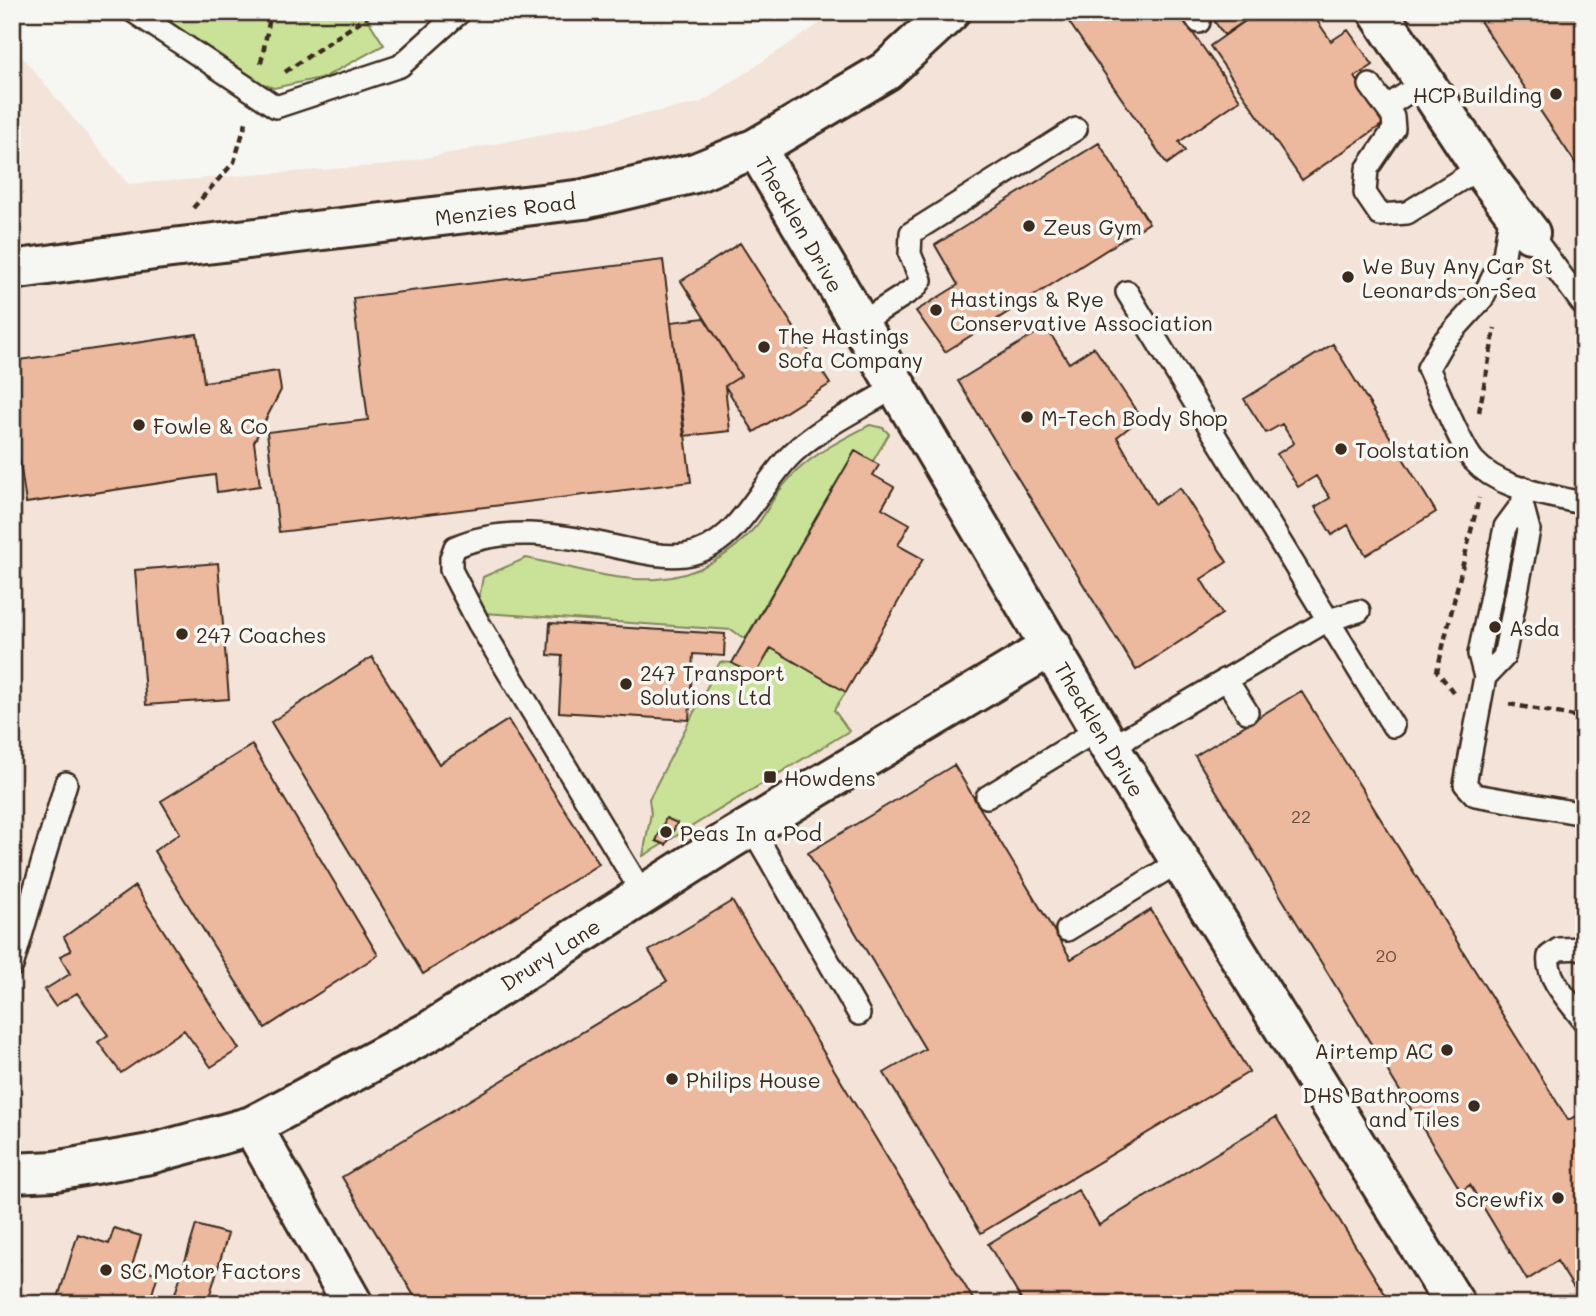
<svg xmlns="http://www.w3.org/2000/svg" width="1596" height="1316" viewBox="0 0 1596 1316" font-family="Mali,sans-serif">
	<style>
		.built { fill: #f3e3d9 }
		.green { fill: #c9e298; stroke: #82865b; stroke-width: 2 }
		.building { fill: #ecb89e; stroke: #3b2a1e; stroke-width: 2 }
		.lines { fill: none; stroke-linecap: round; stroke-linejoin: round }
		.lane-casing { stroke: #3b2a1e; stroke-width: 26 }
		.street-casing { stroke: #3b2a1e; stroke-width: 44 }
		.path { stroke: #3b2a1e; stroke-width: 4.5; stroke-dasharray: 7 5; stroke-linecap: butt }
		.lane { stroke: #f6f6f2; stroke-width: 21 }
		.street { stroke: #f6f6f2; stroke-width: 38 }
		.poi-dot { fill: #3b2a1e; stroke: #f6f6f2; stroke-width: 2.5 }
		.labels { text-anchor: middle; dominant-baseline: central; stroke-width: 7; stroke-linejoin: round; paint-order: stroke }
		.number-label { font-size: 18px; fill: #674e3e }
		.poi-label { font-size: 21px; fill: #3b2a1e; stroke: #f6f6f2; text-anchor: start }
		.street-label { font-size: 21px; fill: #3b2a1e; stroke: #f6f6f2 }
	</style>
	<rect width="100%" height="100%" fill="#f6f6f2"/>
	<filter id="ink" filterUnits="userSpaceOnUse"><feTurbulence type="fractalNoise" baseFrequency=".0143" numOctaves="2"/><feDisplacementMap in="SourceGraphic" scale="14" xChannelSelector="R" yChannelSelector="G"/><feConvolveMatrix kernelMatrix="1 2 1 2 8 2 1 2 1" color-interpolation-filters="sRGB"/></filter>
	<g filter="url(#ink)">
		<path class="built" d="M 837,12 L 1584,12 L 1584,1304 L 12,1304 L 12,45 L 128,184 L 390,165 L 700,103 Z"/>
		<path class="green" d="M 161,12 L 363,12 L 384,45 L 325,77 L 274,88 L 192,60 Z
			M 870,425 L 883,428 L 889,434 L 873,461 L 855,451 L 745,639 L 732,630 L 484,613 L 479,599 L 483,577 L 526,558 C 567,566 615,582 657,579 C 697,576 732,555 757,525 C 767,512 773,497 784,485 C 806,457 839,441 870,425 Z
			M 771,648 L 846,692 L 834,710 L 849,731 L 643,856 L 651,813 L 649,799 L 720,662 L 732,663 L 755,676 Z"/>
		<path class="building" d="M 1062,12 L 1178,12 L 1240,100 L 1179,142 L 1185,151 L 1167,164 Z
			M 1208,12 L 1258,12 L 1224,35 Z
			M 1258,12 L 1311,12 L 1331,41 L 1348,30 L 1373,65 L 1355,77 L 1386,122 L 1302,180 L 1210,46 Z
			M 1474,12 L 1584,12 L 1584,176 Z
			M 1099,143 L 1149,223 L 945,352 L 916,311 L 958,285 L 935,245 Z
			M 740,243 L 830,384 L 754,432 L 725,386 L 741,376 L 681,281 Z
			M 663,260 L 691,482 L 279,532 L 267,432 L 368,420 L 353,298 Z
			M 704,318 L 741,376 L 725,386 L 730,431 L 684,436 L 671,322 Z
			M 1046,327 L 1069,363 L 1094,347 L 1141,418 L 1117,437 L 1155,504 L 1180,488 L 1227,562 L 1201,579 L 1222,614 L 1136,670 L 958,381 Z
			M 197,334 L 204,382 L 278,371 L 281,390 L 254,442 L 260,486 L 217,492 L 215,475 L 26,503 L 12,408 L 12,361 Z
			M 1333,344 L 1436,512 L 1366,555 L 1348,525 L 1332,535 L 1315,507 L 1330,498 L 1316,476 L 1298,487 L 1277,454 L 1294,443 L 1282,424 L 1266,433 L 1244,399 Z
			M 855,451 L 879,465 L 873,475 L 894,487 L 882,508 L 910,524 L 898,545 L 923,559 L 846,692 L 771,648 L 755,676 L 732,663 Z
			M 218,563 L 229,699 L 146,705 L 135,570 Z
			M 550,623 L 725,634 L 724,656 L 693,654 L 689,720 L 559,712 L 562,656 L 548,655 Z
			M 372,657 L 439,764 L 508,720 L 599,864 L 423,974 L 271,722 Z
			M 1301,691 L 1568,1120 L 1584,1112 L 1584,1293 L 1579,1296 L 1557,1261 L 1527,1280 L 1470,1185 L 1461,1191 L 1195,756 Z
			M 252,745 L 378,955 L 265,1028 L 154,851 L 180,833 L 161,801 Z
			M 954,765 L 1071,959 L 1151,910 L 1249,1072 L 981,1233 L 884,1073 L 925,1049 L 808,853 Z
			M 666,818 L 677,823 L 666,845 L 656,841 Z
			M 135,886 L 239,1049 L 211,1067 L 184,1030 L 121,1073 L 98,1042 L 108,1035 L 77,993 L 55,1006 L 44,990 L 70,974 L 60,956 L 71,951 L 64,937 Z
			M 732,901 L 976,1304 L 419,1304 L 342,1177 L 667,981 L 649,951 Z
			M 1276,1117 L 1385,1294 L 1368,1304 L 1090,1304 L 1089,1301 L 1024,1304 L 988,1244 L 1078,1190 L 1099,1225 Z
			M 196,1225 L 228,1234 L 207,1304 L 172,1304 Z
			M 114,1228 L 141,1236 L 132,1266 L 158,1274 L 149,1304 L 56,1304 L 78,1234 L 109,1244 Z
			M 12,1257 L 20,1259 L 12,1288 Z"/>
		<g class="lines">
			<g class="lane-casing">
				<path id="lane" d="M 134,12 L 276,107 L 400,66 L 460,12
					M 1192,12 L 1199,22
					M 1370,85 L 1393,117 L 1394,129 L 1367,169 L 1365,193 L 1380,215 L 1407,213 L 1481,167
					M 1386,107 L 1424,82
					M 1511,210 L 1504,255 L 1482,299 L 1443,342 L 1428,368 C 1438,389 1461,447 1474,461 C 1500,490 1548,494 1584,504
					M 1530,233 L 1584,306
					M 1127,292 L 1393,726
					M 859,324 L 915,288 L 921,280 L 910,254 L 911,233 L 1076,129
					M 1525,488 L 1522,504 L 1505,527 L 1479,654 L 1485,677 L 1465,784 L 1475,795 L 1584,814
					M 1485,677 L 1504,657 L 1529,530 L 1522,504
					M 1226,679 L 1247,712
					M 1110,748 L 1328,620 L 1359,611
					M 987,797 L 1099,729
					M 751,827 L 859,1014
					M 643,894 L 478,622 L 451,570 L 451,558 L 455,547 C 503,526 557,534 607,545 C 633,550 658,558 685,555 C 738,548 759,484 794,452 C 823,425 864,407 897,386
					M 1067,930 L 1180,861
					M 1584,948 L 1559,949 L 1549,956 C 1545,978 1572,1004 1584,1021
					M 12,966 L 66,783"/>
			</g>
			<g class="street-casing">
				<path id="street" d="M 1378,12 L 1488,178 L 1530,233
					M 756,148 L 1110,748 L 1455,1304
					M 12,270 L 155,250 L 584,199 L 695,173 L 756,148 L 886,71 L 950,12
					M 252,1126 L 353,1304
					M 12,1173 L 55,1171 L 150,1154 L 252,1126 L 428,1032 L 729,840 L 1052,646"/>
			</g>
			<path class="path" d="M 261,63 L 271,12
				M 285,72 L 374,12
				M 193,208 L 234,162 L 247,119
				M 1479,412 L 1495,328
				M 1453,692 L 1437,671 L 1479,498
				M 1509,704 L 1584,718"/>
			<use href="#lane" class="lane"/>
			<use href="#street" class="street"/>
		</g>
	</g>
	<g class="poi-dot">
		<circle cx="1556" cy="94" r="7"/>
		<circle cx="1029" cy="226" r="7"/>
		<circle cx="1348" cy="277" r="7"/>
		<circle cx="936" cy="310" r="7"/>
		<circle cx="764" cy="347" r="7"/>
		<circle cx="1027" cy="417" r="7"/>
		<circle cx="139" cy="425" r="7"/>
		<circle cx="1341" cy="449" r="7"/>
		<circle cx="1495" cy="627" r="7"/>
		<circle cx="182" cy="634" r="7"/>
		<circle cx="626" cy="684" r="7"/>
		<rect x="763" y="770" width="14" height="14" rx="3.5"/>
		<circle cx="666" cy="832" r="7"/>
		<circle cx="1447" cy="1050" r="7"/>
		<circle cx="672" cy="1079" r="7"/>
		<circle cx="1474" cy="1106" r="7"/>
		<circle cx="1558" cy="1198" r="7"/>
		<circle cx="106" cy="1270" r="7"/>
	</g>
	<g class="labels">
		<g class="number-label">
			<text x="1301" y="816">22</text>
			<text x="1386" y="955">20</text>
		</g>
		<g class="poi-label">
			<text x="1542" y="94" text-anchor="end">HCP Building</text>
			<text x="1043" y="226">Zeus Gym</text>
			<text x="1362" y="265">We Buy Any Car St<tspan x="1362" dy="24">Leonards-on-Sea</tspan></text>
			<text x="950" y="298">Hastings &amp; Rye<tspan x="950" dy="24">Conservative Association</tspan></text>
			<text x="778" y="335">The Hastings<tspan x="778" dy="24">Sofa Company</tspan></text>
			<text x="1041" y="417">M-Tech Body Shop</text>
			<text x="153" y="425">Fowle &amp; Co</text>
			<text x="1355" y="449">Toolstation</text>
			<text x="1509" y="627">Asda</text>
			<text x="196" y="634">247 Coaches</text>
			<text x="640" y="672">247 Transport<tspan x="640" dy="24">Solutions Ltd</tspan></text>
			<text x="784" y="777">Howdens</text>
			<text x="680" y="832">Peas In a Pod</text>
			<text x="1433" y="1050" text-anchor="end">Airtemp AC</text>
			<text x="686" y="1079">Philips House</text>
			<text x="1460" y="1094" text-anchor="end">DHS Bathrooms<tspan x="1460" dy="24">and Tiles</tspan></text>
			<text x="1544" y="1198" text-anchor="end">Screwfix</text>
			<text x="120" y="1270">SC Motor Factors</text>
		</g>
		<g class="street-label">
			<text transform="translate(505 209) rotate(-7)">Menzies Road</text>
			<text transform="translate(800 224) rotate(60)">Theaklen Drive</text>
			<text transform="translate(1100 729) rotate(59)">Theaklen Drive</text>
			<text transform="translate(550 954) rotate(-33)">Drury Lane</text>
		</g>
	</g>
	<rect width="1596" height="1316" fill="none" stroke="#f6f6f2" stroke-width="42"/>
	<rect x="21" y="21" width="1554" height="1274" fill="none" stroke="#3b2a1e" stroke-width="2.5" filter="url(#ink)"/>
</svg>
